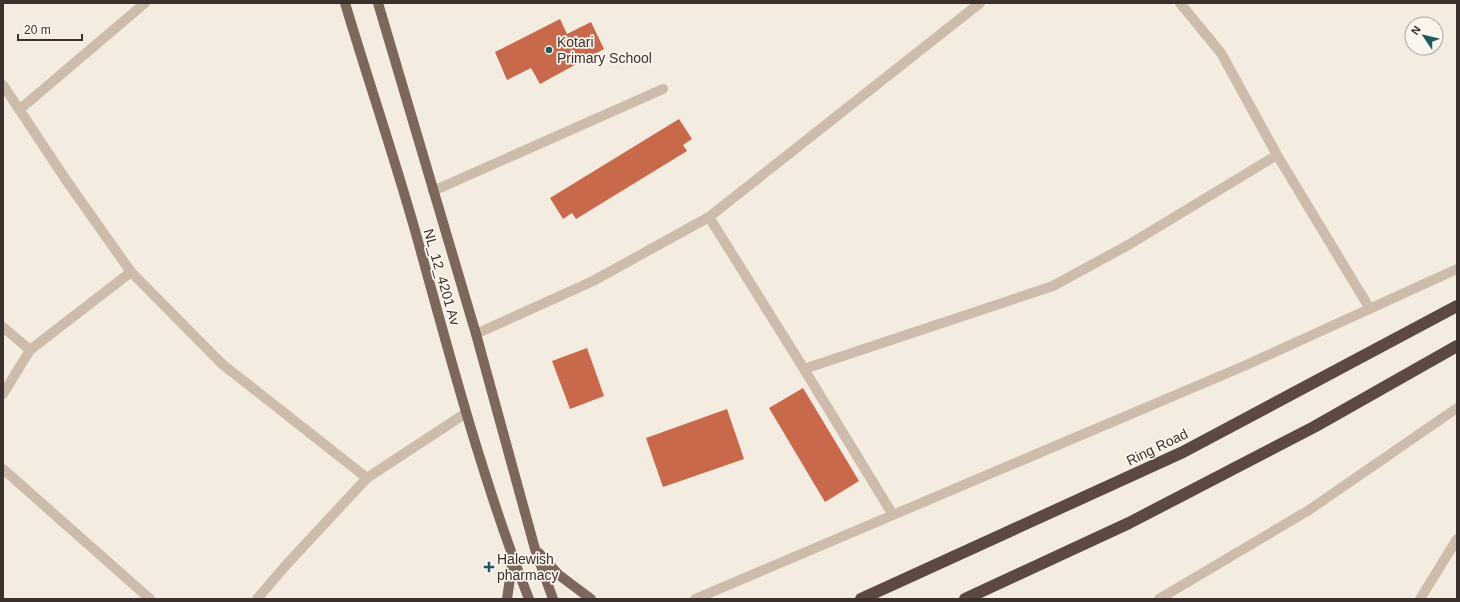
<svg xmlns="http://www.w3.org/2000/svg" width="1460" height="602" viewBox="0 0 1460 602" font-family="Helvetica,sans-serif">
	<style>
		.building { fill: #c8694b }
		.lines { fill: none; stroke-linecap: round; stroke-linejoin: round }
		.minor { stroke: #cdbbac; stroke-width: 10 }
		.major { stroke: #7d675c; stroke-width: 10 }
		.highway { stroke: #5c4a42; stroke-width: 12 }
		.poi-dot { fill: #1f5a5e; stroke: #fbf5ee; stroke-width: 1.5 }
		.labels { text-anchor: middle; dominant-baseline: central; stroke-width: 3.5; stroke-linejoin: round; paint-order: stroke }
		.poi-label { font-size: 14px; fill: #3b302b; stroke: #fbf5ee; text-anchor: start }
		.street-label { font-size: 14px; fill: #3b302b; stroke: #fbf5ee }
	</style>
	<rect width="100%" height="100%" fill="#f4ebe1"/>
	<path class="building" d="M 560,19 L 567,34 L 591,22 L 604,49 L 540,84 L 531,68 L 507,80 L 495,52 Z
		M 679,119 L 692,139 L 683,145 L 687,151 L 576,219 L 572,213 L 563,219 L 550,198 Z
		M 587,348 L 604,396 L 570,409 L 552,361 Z
		M 803,388 L 859,481 L 825,502 L 769,408 Z
		M 727,409 L 744,459 L 663,487 L 646,438 Z"/>
	<g class="lines">
		<path class="minor" d="M 1180,3 L 1221,53 L 1277,155 L 1370,309
			M 3,85 L 66,180 L 131,272 L 222,364 L 367,478
			M 19,110 L 145,3
			M 433,191 L 663,89
			M 709,217 L 804,369 L 893,515
			M 3,327 L 30,350
			M 476,334 L 593,281 L 709,217 L 980,3
			M 804,369 L 1053,286 L 1130,244 L 1277,155
			M 3,394 L 30,350 L 131,272
			M 3,469 L 150,599
			M 257,599 L 287,564 L 367,478 L 466,413
			M 695,599 L 1244,366 L 1457,269
			M 1159,599 L 1309,510 L 1457,408
			M 1420,599 L 1457,539"/>
		<path class="major" d="M 345,3 C 368,80 394,156 416,234 C 450,356 482,480 529,599
			M 378,3 L 476,334 L 535,549 L 553,599
			M 539,553 L 559,575 L 591,599
			M 507,599 L 513,558"/>
		<path class="highway" d="M 861,599 L 1183,452 L 1457,306
			M 965,599 L 1129,523 L 1314,427 L 1457,346"/>
	</g>
	<g class="poi-dot">
		<circle cx="549" cy="50" r="4"/>
		<path d="M487 561h4v4h4v4h-4v4h-4v-4h-4v-4h4z"/>
	</g>
	<g class="labels">
		<g class="poi-label">
			<text x="557" y="42">Kotari<tspan x="557" dy="16">Primary School</tspan></text>
			<text x="497" y="559">Halewish<tspan x="497" dy="16">pharmacy</tspan></text>
		</g>
		<g class="street-label">
			<text transform="translate(442 277) rotate(74)">NL_12_4201 Av</text>
			<text transform="translate(1157 447) rotate(-26)">Ring Road</text>
		</g>
	</g>
	<rect width="1460" height="602" fill="none" stroke="#3b302b" stroke-width="8"/>
	<g transform="translate(1424 36) rotate(305)"><circle r="19" fill="#fbf5ee" stroke="#aea6a0"/>
	<path d="M0-3L7 15L0 10L-7 15Z" fill="#1f5a5e"/>
	<text y="-6" font-size="11" font-weight="bold" text-anchor="middle" fill="#3b302b">N</text>
	</g>
	<path d="M18 34v6h64v-6" fill="none" stroke="#3b302b" stroke-width="2"/>
	<text x="24" y="34" font-size="12" fill="#3b302b" stroke="#fbf5ee" stroke-width="3" paint-order="stroke">20 m</text>
</svg>
